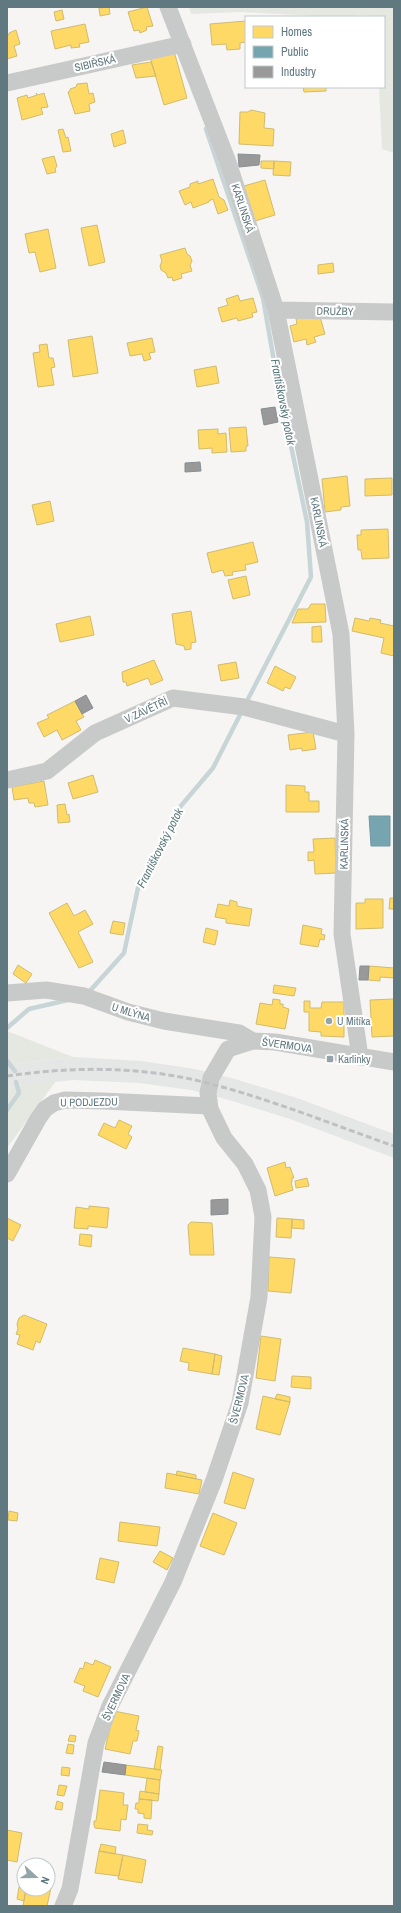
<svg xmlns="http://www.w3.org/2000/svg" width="401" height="1913" viewBox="0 0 401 1913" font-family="'Archivo Narrow',sans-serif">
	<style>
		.built { fill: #e5e7e6 }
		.green { fill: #e5e7e1 }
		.homes { fill: #ffd966; stroke: #cfbc6e }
		.public { fill: #76a5af; stroke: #6f98a1 }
		.industry { fill: #999; stroke: #888f92 }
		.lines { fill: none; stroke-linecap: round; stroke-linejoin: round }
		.stream { stroke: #c8d5d6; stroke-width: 4.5 }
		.minor { stroke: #c8caca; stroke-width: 17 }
		.rail { stroke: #bfc0c1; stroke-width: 3; stroke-dasharray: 6 3; stroke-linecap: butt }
		.poi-dot { fill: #94a4a9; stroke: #fff; stroke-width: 1.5 }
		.labels { text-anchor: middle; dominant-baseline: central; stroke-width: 4; stroke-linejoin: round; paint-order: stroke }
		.street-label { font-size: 11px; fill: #607880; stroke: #fff }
		.poi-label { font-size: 11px; fill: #607880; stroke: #fff; text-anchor: start }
		.water-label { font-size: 12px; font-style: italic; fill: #5a787c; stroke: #fff }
	</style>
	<rect width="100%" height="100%" fill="#f6f5f4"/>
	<path class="built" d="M 73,1057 L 141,1061 L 195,1069 L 235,1079 L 297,1098 L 394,1134 L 394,1158 L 290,1119 L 229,1100 L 191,1090 L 139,1083 L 73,1080 L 7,1087 L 7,1065 Z"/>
	<path class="green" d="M 189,7 L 394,7 L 394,153 L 382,149 L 379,87 L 384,87 L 384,17 L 363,15 L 337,17 L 241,12 L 191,14 Z
		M 7,1031 L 73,1057 L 7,1065 Z
		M 56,1081 L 7,1148 L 7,1087 Z"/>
	<path class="homes" d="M 109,7 L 110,14 L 100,16 L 99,8 Z
		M 147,7 L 153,26 L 146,27 L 147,30 L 140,33 L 139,30 L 134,31 L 128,12 Z
		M 62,10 L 64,19 L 56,21 L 54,12 Z
		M 246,21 L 246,42 L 240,43 L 240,49 L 227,50 L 226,44 L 212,45 L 210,24 Z
		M 85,24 L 89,42 L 79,44 L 80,47 L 71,48 L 71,45 L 55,49 L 51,31 Z
		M 16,30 L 20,44 L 14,46 L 17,56 L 7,59 L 7,35 L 9,35 L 9,33 Z
		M 174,51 L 187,98 L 164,105 L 150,57 Z
		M 151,62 L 156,76 L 136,78 L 132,65 Z
		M 87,83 L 89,94 L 93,93 L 95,102 L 89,104 L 90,111 L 75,114 L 68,92 L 70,91 L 70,89 L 76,87 L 77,84 Z
		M 303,87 L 326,87 L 326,91 L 304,92 Z
		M 36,93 L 38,95 L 44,93 L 48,107 L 41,108 L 43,114 L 22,120 L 17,98 L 27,95 L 28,98 L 37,95 Z
		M 251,110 L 265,113 L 264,128 L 274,129 L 273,146 L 239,144 L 240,112 L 248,112 Z
		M 63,129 L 66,138 L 68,137 L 71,151 L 63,152 L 58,130 Z
		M 123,130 L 126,143 L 114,147 L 111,134 Z
		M 54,156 L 57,166 L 55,169 L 56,172 L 47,174 L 42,159 Z
		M 261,161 L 274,161 L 274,169 L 261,168 Z
		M 274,161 L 291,162 L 290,176 L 273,175 Z
		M 213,179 L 219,197 L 224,200 L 228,210 L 218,214 L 213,199 L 209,201 L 209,202 L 193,208 L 191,202 L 185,205 L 179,191 L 190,187 L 190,184 L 198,181 L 198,184 Z
		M 265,180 L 275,215 L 255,221 L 244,186 Z
		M 97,225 L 105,262 L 89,266 L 81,228 Z
		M 48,229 L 56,268 L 40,272 L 35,252 L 29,253 L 25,234 Z
		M 185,248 L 187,254 L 190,256 L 192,261 L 190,265 L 192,271 L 181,274 L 182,278 L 173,281 L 172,277 L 168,278 L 166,273 L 161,270 L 160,266 L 162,261 L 160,255 Z
		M 333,263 L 334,272 L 318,274 L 318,265 Z
		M 238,295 L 240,301 L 253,298 L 257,312 L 252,313 L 253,317 L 238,321 L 237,318 L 222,322 L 218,308 L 228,305 L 226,299 Z
		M 319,313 L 325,334 L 314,337 L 316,342 L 307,345 L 306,339 L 294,342 L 290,326 L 297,324 L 296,319 Z
		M 92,336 L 98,373 L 73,377 L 68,340 Z
		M 152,338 L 155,352 L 149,353 L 151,359 L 144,361 L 142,354 L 130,356 L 127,343 Z
		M 47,344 L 49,358 L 53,358 L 55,367 L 51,368 L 54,385 L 38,387 L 33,353 L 40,352 L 39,345 Z
		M 216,366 L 219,383 L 197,387 L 194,370 Z
		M 246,427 L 248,446 L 246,446 L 246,451 L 231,452 L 229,428 Z
		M 218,429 L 218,434 L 226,433 L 227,452 L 212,453 L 212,448 L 199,449 L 198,430 Z
		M 347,476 L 350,506 L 341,507 L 341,510 L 325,512 L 322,479 Z
		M 392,478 L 392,495 L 365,496 L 365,479 Z
		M 50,501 L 54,521 L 37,525 L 32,505 Z
		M 388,529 L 389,558 L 362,559 L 361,550 L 358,550 L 357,535 L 361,535 L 361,530 Z
		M 253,542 L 258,562 L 245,565 L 246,570 L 232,572 L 233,575 L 225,576 L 223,570 L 212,573 L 207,553 Z
		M 246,576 L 250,595 L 233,599 L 228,580 Z
		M 311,604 L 325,604 L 326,622 L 292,623 L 298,609 L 308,609 Z
		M 191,611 L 196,642 L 191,643 L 191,649 L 185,650 L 184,646 L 176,644 L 172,614 Z
		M 90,616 L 94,635 L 60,642 L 56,624 Z
		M 355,618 L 369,621 L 370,618 L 381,620 L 380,623 L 394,626 L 394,656 L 381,653 L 384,638 L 352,631 Z
		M 321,626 L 322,642 L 312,642 L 312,627 Z
		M 154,660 L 163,680 L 151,685 L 148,678 L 127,686 L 126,682 L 123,682 L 122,672 Z
		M 236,662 L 239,678 L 221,681 L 218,665 Z
		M 275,666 L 296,677 L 290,689 L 285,687 L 283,691 L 267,683 Z
		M 75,701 L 84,717 L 76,721 L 81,730 L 62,740 L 57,730 L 44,737 L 37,723 L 49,718 L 47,715 Z
		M 313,732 L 316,749 L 302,751 L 302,748 L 290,750 L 288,735 Z
		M 93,775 L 98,792 L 73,799 L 68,783 Z
		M 44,781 L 48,805 L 35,807 L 34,803 L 29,803 L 28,798 L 14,800 L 12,787 Z
		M 286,785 L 305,786 L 305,792 L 309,792 L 309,801 L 319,801 L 319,812 L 286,812 Z
		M 65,804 L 67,815 L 69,814 L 70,822 L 58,823 L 57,805 Z
		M 335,838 L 336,873 L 315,874 L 314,860 L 308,861 L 308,852 L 314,852 L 313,839 Z
		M 390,898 L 394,898 L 394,909 L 389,909 Z
		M 365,899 L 383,899 L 383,928 L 356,929 L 356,903 L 365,903 Z
		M 230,900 L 237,902 L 237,906 L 252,909 L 249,926 L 226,923 L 226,919 L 215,917 L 218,904 L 229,906 Z
		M 67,903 L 74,916 L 85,910 L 93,924 L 78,932 L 93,962 L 79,968 L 49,913 Z
		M 113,921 L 125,923 L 123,935 L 110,933 Z
		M 303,925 L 322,929 L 321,934 L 325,935 L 324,940 L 320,939 L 318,947 L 300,944 Z
		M 206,928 L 218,931 L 215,945 L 203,942 Z
		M 18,965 L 32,974 L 26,983 L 13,974 Z
		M 369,966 L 394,968 L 394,978 L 380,977 L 380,981 L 368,980 Z
		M 274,985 L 296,988 L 294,996 L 273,993 Z
		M 273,999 L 280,1000 L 280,1004 L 283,1004 L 283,1007 L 289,1009 L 285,1029 L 256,1024 L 260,1003 L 272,1005 Z
		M 394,999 L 394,1036 L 372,1037 L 370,1000 Z
		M 304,1001 L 310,1001 L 310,1008 L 321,1008 L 322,1002 L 344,1002 L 344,1037 L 321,1036 L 321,1032 L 309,1031 L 309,1012 L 304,1012 Z
		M 119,1120 L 132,1126 L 128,1134 L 132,1137 L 126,1149 L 98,1135 L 104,1123 L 115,1128 Z
		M 285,1162 L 286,1168 L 290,1167 L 294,1178 L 292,1178 L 292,1182 L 291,1182 L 293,1190 L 275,1196 L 267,1168 Z
		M 307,1178 L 309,1186 L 296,1188 L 295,1181 Z
		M 89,1206 L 109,1208 L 107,1228 L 88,1226 L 88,1229 L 74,1228 L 76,1207 L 89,1209 Z
		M 7,1218 L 21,1225 L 13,1241 L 7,1238 Z
		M 277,1218 L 292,1219 L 291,1238 L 276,1237 Z
		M 292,1219 L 304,1220 L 304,1229 L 292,1228 Z
		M 191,1222 L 212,1223 L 214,1255 L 190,1255 L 188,1225 Z
		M 80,1234 L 92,1235 L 91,1247 L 79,1245 Z
		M 269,1257 L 295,1259 L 291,1293 L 268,1291 Z
		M 24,1315 L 47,1324 L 40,1343 L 36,1341 L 33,1350 L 17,1344 L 20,1335 L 16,1334 L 18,1329 L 17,1324 L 19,1318 Z
		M 261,1336 L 281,1339 L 275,1381 L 256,1378 Z
		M 183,1348 L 215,1354 L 212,1374 L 188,1370 L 189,1363 L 180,1361 Z
		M 215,1354 L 222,1356 L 219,1375 L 212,1374 Z
		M 292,1376 L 311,1377 L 311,1389 L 291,1387 Z
		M 277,1394 L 290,1397 L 290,1402 L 275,1399 Z
		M 263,1396 L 290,1402 L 280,1435 L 256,1429 Z
		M 177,1471 L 196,1475 L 196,1479 L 176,1475 Z
		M 233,1472 L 254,1479 L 245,1509 L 224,1503 Z
		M 167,1473 L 202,1480 L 199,1494 L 165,1488 Z
		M 9,1511 L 18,1513 L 17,1521 L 8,1520 Z
		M 213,1513 L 237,1523 L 224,1555 L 200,1546 Z
		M 120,1522 L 160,1527 L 157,1546 L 118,1541 Z
		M 160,1551 L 173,1558 L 167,1570 L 153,1562 Z
		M 100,1558 L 119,1562 L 114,1583 L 96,1579 Z
		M 95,1660 L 111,1667 L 98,1697 L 83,1691 L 85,1686 L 74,1682 L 80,1668 L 83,1669 L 85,1662 L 93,1665 Z
		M 114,1711 L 139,1716 L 136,1730 L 139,1731 L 137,1741 L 133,1741 L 130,1754 L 105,1749 Z
		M 70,1735 L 76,1736 L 75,1742 L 68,1741 Z
		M 68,1744 L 74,1745 L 73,1754 L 66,1753 Z
		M 158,1746 L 163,1747 L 160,1770 L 154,1769 Z
		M 126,1765 L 162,1770 L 160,1780 L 125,1775 Z
		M 62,1767 L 70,1768 L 69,1776 L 61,1775 Z
		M 147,1778 L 160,1780 L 159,1794 L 145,1792 Z
		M 59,1785 L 67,1786 L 64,1796 L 57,1795 Z
		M 100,1790 L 124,1793 L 123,1805 L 128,1805 L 126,1820 L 121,1819 L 120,1831 L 95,1828 L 94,1825 L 94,1821 L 96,1821 Z
		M 140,1791 L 159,1794 L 158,1801 L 139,1799 Z
		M 139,1799 L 152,1800 L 151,1819 L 144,1818 L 144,1814 L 138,1813 L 138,1809 L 135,1809 L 136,1803 L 139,1803 Z
		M 57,1801 L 63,1803 L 62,1810 L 55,1809 Z
		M 138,1824 L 148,1825 L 147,1830 L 153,1831 L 152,1835 L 137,1833 Z
		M 7,1830 L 22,1833 L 17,1862 L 7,1860 Z
		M 101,1844 L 116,1847 L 115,1854 L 99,1851 Z
		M 99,1851 L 123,1855 L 119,1876 L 95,1873 Z
		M 123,1855 L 146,1860 L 142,1883 L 118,1879 Z
		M 48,1873 L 54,1874 L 47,1906 L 23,1906 L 26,1889 L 48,1889 Z
		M 19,1887 L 26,1889 L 24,1901 L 17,1899 Z"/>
	<path class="public" d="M 369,816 L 390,816 L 390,846 L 371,846 Z"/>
	<path class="industry" d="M 238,154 L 260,155 L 259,165 L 239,167 Z
		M 275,407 L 278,422 L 264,425 L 261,409 Z
		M 200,462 L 201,471 L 185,472 L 185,463 Z
		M 86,695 L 93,708 L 82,714 L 75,701 Z
		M 360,966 L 369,966 L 368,980 L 359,980 Z
		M 228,1199 L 228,1214 L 211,1215 L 211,1200 Z
		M 104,1762 L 126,1765 L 125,1775 L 102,1772 Z"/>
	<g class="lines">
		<path class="stream" d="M 206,129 L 263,298 L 278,384 L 307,522 L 311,577 L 248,699
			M 88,993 L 124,953 L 138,888 L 180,807 L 213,768 L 242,711
			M 7,1028 L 29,1009 L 68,1000
			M 7,1061 L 15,1071
			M 7,1110 L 19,1093 L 16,1082"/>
		<path class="minor" d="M 168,7 L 228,162 L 276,310 L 341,634 L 346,734 L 342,934 L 360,1057
			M 7,83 L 183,44
			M 276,310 L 394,312
			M 7,780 L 47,771 L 95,733 L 173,698 L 244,707 L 346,734
			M 7,993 L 46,990 L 84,996 L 128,1012 L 164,1021 L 239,1033 L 253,1041
			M 7,1174 L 38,1119 L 45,1109 L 54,1103 L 65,1100 L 103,1101 L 209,1106
			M 63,1906 L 70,1889 L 96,1743 L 110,1706 L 173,1582 L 214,1480 L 240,1403 L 259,1297 L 263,1217 L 258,1190 L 245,1164 L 224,1138 L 210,1109 L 208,1093 L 211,1078 L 228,1049 L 253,1041 L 275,1042 L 394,1062"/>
		<path class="rail" d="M 7,1076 C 69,1067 133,1066 195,1080 C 263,1096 328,1123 394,1146"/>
	</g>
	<g class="poi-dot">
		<circle cx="329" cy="1021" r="4"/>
		<rect x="326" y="1055" width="8" height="8" rx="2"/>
	</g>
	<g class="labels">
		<g class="street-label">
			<text transform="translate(95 63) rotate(-13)">SIBIŘSKÁ</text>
			<text transform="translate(243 208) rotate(72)">KARLINSKÁ</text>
			<text transform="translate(335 311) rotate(1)">DRUŽBY</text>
			<text transform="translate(319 522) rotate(79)">KARLINSKÁ</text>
			<text transform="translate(146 710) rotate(-25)">V ZÁVĚTŘÍ</text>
			<text transform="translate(344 844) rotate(-89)">KARLINSKÁ</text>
			<text transform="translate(131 1012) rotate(17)">U MLÝNA</text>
			<text transform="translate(287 1045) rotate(8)">ŠVERMOVA</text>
			<text transform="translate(89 1102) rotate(-1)">U PODJEZDU</text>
			<text transform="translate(239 1399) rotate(-76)">ŠVERMOVA</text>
			<text transform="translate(116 1697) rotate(-65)">ŠVERMOVA</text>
		</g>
		<g class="poi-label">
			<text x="337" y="1021">U Mitíka</text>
			<text x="338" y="1059">Karlinky</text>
		</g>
		<g class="water-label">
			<text transform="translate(283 402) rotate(79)">Františkovský potok</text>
			<text transform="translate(160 848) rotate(-63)">Františkovský potok</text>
		</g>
	</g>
	<rect width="401" height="1913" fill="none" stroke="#607880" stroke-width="16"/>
	<rect x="245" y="16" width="140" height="72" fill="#ffffff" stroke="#bfc9cc"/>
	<rect x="253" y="26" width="20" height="12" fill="#ffd966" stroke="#bfc9cc"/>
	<text x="281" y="36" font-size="12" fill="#607880">Homes</text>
	<rect x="253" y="46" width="20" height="12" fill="#76a5af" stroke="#bfc9cc"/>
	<text x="281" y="56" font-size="12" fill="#607880">Public</text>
	<rect x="253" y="66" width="20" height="12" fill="#999999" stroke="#bfc9cc"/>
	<text x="281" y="76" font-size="12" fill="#607880">Industry</text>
	<g transform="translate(36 1877) rotate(111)"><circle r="19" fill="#ffffff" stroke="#bfc9cc"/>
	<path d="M0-3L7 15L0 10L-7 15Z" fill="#94a4a9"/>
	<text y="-6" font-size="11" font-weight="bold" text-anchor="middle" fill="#607880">N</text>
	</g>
</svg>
